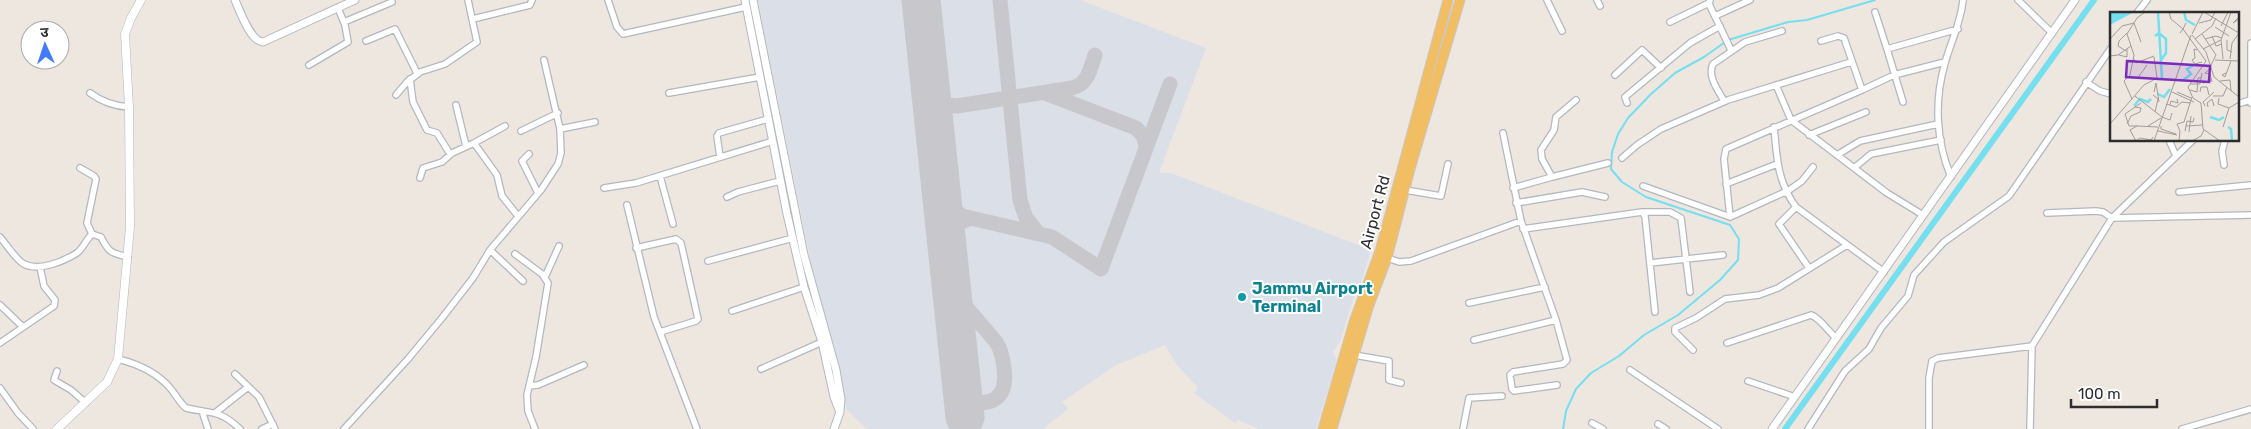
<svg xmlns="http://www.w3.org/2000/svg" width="2251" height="429" viewBox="0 0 2251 429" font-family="Rubik,'Noto Sans Devanagari',sans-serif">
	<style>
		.airport { fill: #dbdfe7 }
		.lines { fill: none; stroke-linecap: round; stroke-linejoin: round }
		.stream { stroke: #75deef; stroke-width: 2 }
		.canal { stroke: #75deef; stroke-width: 6 }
		.taxiway { stroke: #c8c8cc; stroke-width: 15 }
		.runway { stroke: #c8c8cc; stroke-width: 39 }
		.minor-casing { stroke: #b3b7c0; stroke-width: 8 }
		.tertiary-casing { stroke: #b3b7c0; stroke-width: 9 }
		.secondary-casing { stroke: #b3b7c0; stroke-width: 9 }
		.primary-casing { stroke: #c8c8c8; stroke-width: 11 }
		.minor { stroke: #fff; stroke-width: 5.5 }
		.tertiary { stroke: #fff; stroke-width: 7 }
		.secondary { stroke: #fff; stroke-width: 8 }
		.primary { stroke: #f1be63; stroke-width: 9 }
		.culture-dot { fill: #0f9aa8; stroke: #fff; stroke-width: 2 }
		.labels { text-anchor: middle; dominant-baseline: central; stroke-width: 4; stroke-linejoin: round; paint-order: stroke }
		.street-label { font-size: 16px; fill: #2d2d2d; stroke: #fff }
		.culture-label { font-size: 16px; font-weight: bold; fill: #0d838f; stroke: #fff; text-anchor: start }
		.inset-river { fill: none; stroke: #75deef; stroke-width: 2.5 }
		.inset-road { fill: none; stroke: #a19d98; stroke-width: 1 }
		.view { fill: #7b2cbf; fill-opacity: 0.15; stroke: #7b2cbf; stroke-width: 2.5 }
		.inset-edge { fill: none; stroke: #2d2d2d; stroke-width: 2.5 }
	</style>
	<rect width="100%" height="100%" fill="#eee7e0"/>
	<path class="airport" d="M 758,0 L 1080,0 L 1206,48 L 1159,173 L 1171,173 L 1371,250 L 1361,284 L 1358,283 L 1340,342 L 1333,352 L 1337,360 L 1316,429 L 1259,429 L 1238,420 L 1235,423 L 1194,393 L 1198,388 L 1177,365 L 1165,345 L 1116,365 L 1062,402 L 1068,409 L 1046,426 L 1045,429 L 867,429 L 847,410 L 812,268 Z"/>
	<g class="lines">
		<path class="stream" d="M 1563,429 L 1566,411 L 1576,389 L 1591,373 L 1619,356 L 1644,335 L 1678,315 L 1720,280 L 1738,260 L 1739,239 L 1730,225 L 1646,197 L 1622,182 L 1611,169 L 1612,152 L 1618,134 L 1628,118 L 1651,94 L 1675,73 L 1704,57 L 1728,40 L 1788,22 L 1807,20 L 1875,0"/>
		<path class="canal" d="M 1785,429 L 2094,0"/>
		<path class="taxiway" d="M 1000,0 L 1020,200 L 1026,218 L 1039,234
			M 1045,93 L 1136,128 L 1144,137 L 1146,148
			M 931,95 L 945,105 L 957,106 L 1072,88 C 1088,84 1090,70 1095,55
			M 941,194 L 951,207 L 962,216 L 1052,237 L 1101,269 L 1170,84
			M 946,234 L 953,226 L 969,219
			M 951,287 L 957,296 L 996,342 C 1003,352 1007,377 1003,389 C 995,408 971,405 959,392 L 955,378 L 957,339"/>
		<path class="runway" d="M 921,0 L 965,417"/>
		<g class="minor-casing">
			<path id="minor" d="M 608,0 L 617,27 L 623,34 L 746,7
				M 1547,0 L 1562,31
				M 1597,0 L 1600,6
				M 1710,0 L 1709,4 L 1731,50
				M 2018,0 L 2052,33
				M 1875,12 L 1887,49 L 1958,29
				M 2136,14 L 2147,0
				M 1715,16 L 1750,0
				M 473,19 L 530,5 L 532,0
				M 344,22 L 392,2
				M 1670,22 L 1709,3
				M 366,41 L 395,29 L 417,73 L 445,64 L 477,42 L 468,0
				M 1821,41 L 1838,36 L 1844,38 L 1862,90 L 1894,75 L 1945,62
				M 2251,43 L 2251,103
				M 1887,49 L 1903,102
				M 309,65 L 348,42 L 345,25 L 338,8
				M 1615,75 L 1642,50 L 1661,68
				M 410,79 L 413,102 L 427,130 L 437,133 L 450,154 L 474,143 L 497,175 L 502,196 L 518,216
				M 2086,82 L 2100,91 L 2111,94
				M 1776,85 L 1791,120 L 1887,193 L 1923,215
				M 90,93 C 102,102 113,106 129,107
				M 669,93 L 760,77
				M 396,95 L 407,82 L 419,73
				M 1724,101 C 1718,90 1707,76 1713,64 L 1745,42 L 1782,31
				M 1627,103 L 1625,97 L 1631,92 L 1690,43 L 1720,26
				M 2237,104 L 2251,100
				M 456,105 L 466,146
				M 1774,127 C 1777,158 1777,181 1796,207 L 1884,272
				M 560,129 L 595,122
				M 521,131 L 558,113
				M 1503,133 L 1521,221
				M 1809,135 L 1866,112
				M 2169,140 L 2176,156
				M 2193,140 L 2112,218 L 2251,215
				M 474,143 L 505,126
				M 529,154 L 522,161 L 538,193
				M 1837,155 L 1860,141 L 1938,124
				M 720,157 L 717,136 L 719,133 L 768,119
				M 1622,158 L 1637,145 L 1661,129 L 1728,100 L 1851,62
				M 2224,165 L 2222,151 L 2225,140
				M 80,168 L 94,176 L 96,179 L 87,223 L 92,234
				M 1854,168 L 1871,154 L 1941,140
				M 660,176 L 673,224
				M 1552,177 L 1608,163
				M 1951,177 C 1936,141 1934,101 1945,63 C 1951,41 1961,23 1963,0
				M 420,178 L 423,168 L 442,162 L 451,154
				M 1726,184 L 1777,164
				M 1643,186 L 1730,217
				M 604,188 L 636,183 L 773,141
				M 1513,188 L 1552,177 L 1542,159 L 1541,150 L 1554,130 L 1556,117 L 1576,100
				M 1405,190 L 1441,196 L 1448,164
				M 1785,192 L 1730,217 L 1724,159 L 1726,149 L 1862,90
				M 2179,192 L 2251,185
				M 1785,193 L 1802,181 L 1813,167
				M 727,197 L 738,192 L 780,181
				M 1516,203 L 1582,192 L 1605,197
				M 627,205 L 654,317 L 697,429
				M 1796,207 L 1779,224 L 1809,268
				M 1642,212 L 1670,212 L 1681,218 L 1690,292
				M 1523,229 L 1642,212 L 1645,216 L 1655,312
				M 0,237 C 7,245 15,259 24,264 C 39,272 64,261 77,253 C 83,248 86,240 92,234 L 101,237 C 109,253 111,253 128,257
				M 636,248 L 676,239 L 681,243 L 698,319 L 696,321 L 660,332
				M 490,250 L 523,281
				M 515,254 L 542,274 L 548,283 L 536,357 L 527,395 L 528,411 L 535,429
				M 1387,258 L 1399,262 L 1411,261 L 1521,221 L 1556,320 L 1567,360 L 1563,364 L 1513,372 L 1510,375 L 1512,389 L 1514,391 L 1557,385
				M 708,261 L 793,238
				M 1650,263 L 1723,255
				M 545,277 L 559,246
				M 1469,303 L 1545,287
				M 0,305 L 23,327
				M 732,311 L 804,287
				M 1474,340 L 1556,320
				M 0,343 L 54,306 L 55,300 L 44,286 L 40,267
				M 1727,343 L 1811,315 C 1819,317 1829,332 1836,338
				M 1693,350 L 1675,332 L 1675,328 L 1696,318 L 1725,299 L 1759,295 L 1778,288 L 1847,245
				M 1354,355 L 1389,361 L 1389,380 L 1401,383
				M 118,359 C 138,364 157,372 171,389 C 176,395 179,402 186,408 C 211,414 219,409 240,429
				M 761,369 L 822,342
				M 1630,370 L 1718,429
				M 57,371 L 54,380 L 71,390 L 86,403
				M 235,374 L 259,397 L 275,429
				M 1748,381 L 1795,397
				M 529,386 L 538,385 L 584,365
				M 0,388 L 18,413 L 33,429
				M 202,411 L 208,429
				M 215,413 L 248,387
				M 1592,423 L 1603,429
				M 1658,424 L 1666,429
				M 262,429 L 273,424
				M 344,429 L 408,359 L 442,318 L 473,278 L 490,250 L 541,190 L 558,164 L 561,153 L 560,129 L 544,60
				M 1463,429 L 1469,398 L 1502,396
				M 1808,429 L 1845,371 L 1869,349 L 1881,328 L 1908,296 L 1914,275 L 1944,242 L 2009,196 L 2111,48
				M 1929,429 L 1929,378 L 1932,361 L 1938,358 L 2032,346
				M 2030,429 L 2032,346 L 2112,218 L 2103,212 L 2096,211 L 2047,213
				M 2182,429 L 2251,409"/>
		</g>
		<g class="tertiary-casing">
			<path id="tertiary" d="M 235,0 C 240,11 250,41 263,42 L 355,0
				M 745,0 L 787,214 L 804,287 L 822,342 L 834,397 L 839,410
				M 753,0 L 804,255 L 836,370 L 841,399 L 840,412 L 834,429
				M 1772,429 L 2075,0"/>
		</g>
		<g class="secondary-casing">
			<path id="secondary" d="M 57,429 L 107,382 L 118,359 L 130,227 L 129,107 L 125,34 L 131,18 L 141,0"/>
		</g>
		<g class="primary-casing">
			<path id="primary" d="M 1323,429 L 1354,322 L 1380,251 L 1448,0
				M 1332,429 L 1369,305 L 1387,258 L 1410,169 L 1460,0"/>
		</g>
		<use href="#minor" class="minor"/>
		<use href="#tertiary" class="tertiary"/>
		<use href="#secondary" class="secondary"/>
		<use href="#primary" class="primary"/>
	</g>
	<circle class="culture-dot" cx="1242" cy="297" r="5"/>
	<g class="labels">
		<g class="street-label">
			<text transform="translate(1375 212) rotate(-75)">Airport Rd</text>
		</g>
		<g class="culture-label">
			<text x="1252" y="288">Jammu Airport<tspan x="1252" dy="18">Terminal</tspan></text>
		</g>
	</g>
	<g transform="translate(2110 12)">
		<rect width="129" height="129" fill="#eee7e0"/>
		<path d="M 0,0 L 24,0 L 0,13 Z" fill="#75deef"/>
		<path class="inset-river" d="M 48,0 L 52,67M 74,0 L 76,8 L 85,13M 45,24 L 49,21 L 56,27 L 56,41 L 51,48M 72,69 L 81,62 L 77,57 L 84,53M 48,82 L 54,85 L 60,77M 24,94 L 30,87 L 38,90 L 41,87M 100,105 L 109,108 L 114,105M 118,115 L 121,117 L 122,129"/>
		<path class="inset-road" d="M 59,0 L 61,7 L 73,17 L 76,11M 94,0 L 129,21 L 122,31 L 120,47M 129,5 L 123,11 L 129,7M 24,11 L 31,30M 89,11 L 101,8 L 105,0M 111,14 L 118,0M 105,15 L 119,24M 70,21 L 73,17 L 96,49 L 78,75 L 83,86 L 91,91 L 93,117 L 110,129M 82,22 L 93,0M 92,22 L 106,43 L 101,53M 82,23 L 96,40 L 104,65 L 129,85M 102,24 L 106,34 L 112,32M 0,27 L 12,14 L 24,11M 85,27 L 102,14 L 106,6M 95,27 L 106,24 L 112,26M 111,28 L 113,47M 117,28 L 117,38 L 122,40M 93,37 L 111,28 L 121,0M 87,38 L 84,37 L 85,46 L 82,48 L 85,52 L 92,50M 16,39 L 8,34 L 9,29 L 17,21M 9,43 L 17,45 L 17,37M 0,44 L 8,43 L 21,34M 44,45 L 47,66M 24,47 L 26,51 L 44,44M 105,48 L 129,49M 100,57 L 95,61 L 100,62 L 102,70M 116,61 L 112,63 L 115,65 L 121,49M 27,67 L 37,53M 101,68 L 93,71 L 101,69M 110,69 L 120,68 L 121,79M 80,72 L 90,72 L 92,61M 80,78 L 87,80 L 88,66 L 91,66M 44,80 L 46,71 L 49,90M 62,80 L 84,90M 67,80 L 81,86M 90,80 L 91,75 L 97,75 L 99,83M 43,83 L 48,87 L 45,100M 25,84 L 52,105M 103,84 L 113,84 L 117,75M 109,86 L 108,92 L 119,96 L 129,90M 22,87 L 14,69 L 20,63 L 24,43 L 17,22 L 27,6 L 35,0M 56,92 L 66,95 L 72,90 L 80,91M 60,93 L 61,89 L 68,91 L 67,87M 95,94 L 93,90 L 104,80M 98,95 L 97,91 L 102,87 L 104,94M 52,105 L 60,108 L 62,101M 0,112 L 34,73 L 47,66M 17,112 L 21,104 L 30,100 L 31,96 L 25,95M 27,114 L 19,114 L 15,102 L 31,91M 38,114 L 51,106M 51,114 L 51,117 L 66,122M 76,114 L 92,113M 113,115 L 119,96M 48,119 L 67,123M 75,119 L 77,109 L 83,110 L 84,106M 79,120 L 81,104M 26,129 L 20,118 L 27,114 L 48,115M 26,129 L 30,126 L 41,128 L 43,125M 44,129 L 81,23M 69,129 L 70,119 L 67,112 L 74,110 L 82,85M 82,129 L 91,124 L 94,118"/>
		<path class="view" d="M 17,49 L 100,54 L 99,70 L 16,65 Z"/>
		<rect width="129" height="129" class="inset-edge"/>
	</g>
	<g transform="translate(45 45) rotate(357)"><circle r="24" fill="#ffffff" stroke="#ababab"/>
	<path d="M0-4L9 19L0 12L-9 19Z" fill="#427bfa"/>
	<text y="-8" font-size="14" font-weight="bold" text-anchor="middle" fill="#2d2d2d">उ</text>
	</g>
	<path d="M2071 399v8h86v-8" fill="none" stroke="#2d2d2d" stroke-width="2.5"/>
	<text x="2078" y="399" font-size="15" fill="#2d2d2d" stroke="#ffffff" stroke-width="4" paint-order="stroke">100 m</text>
</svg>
